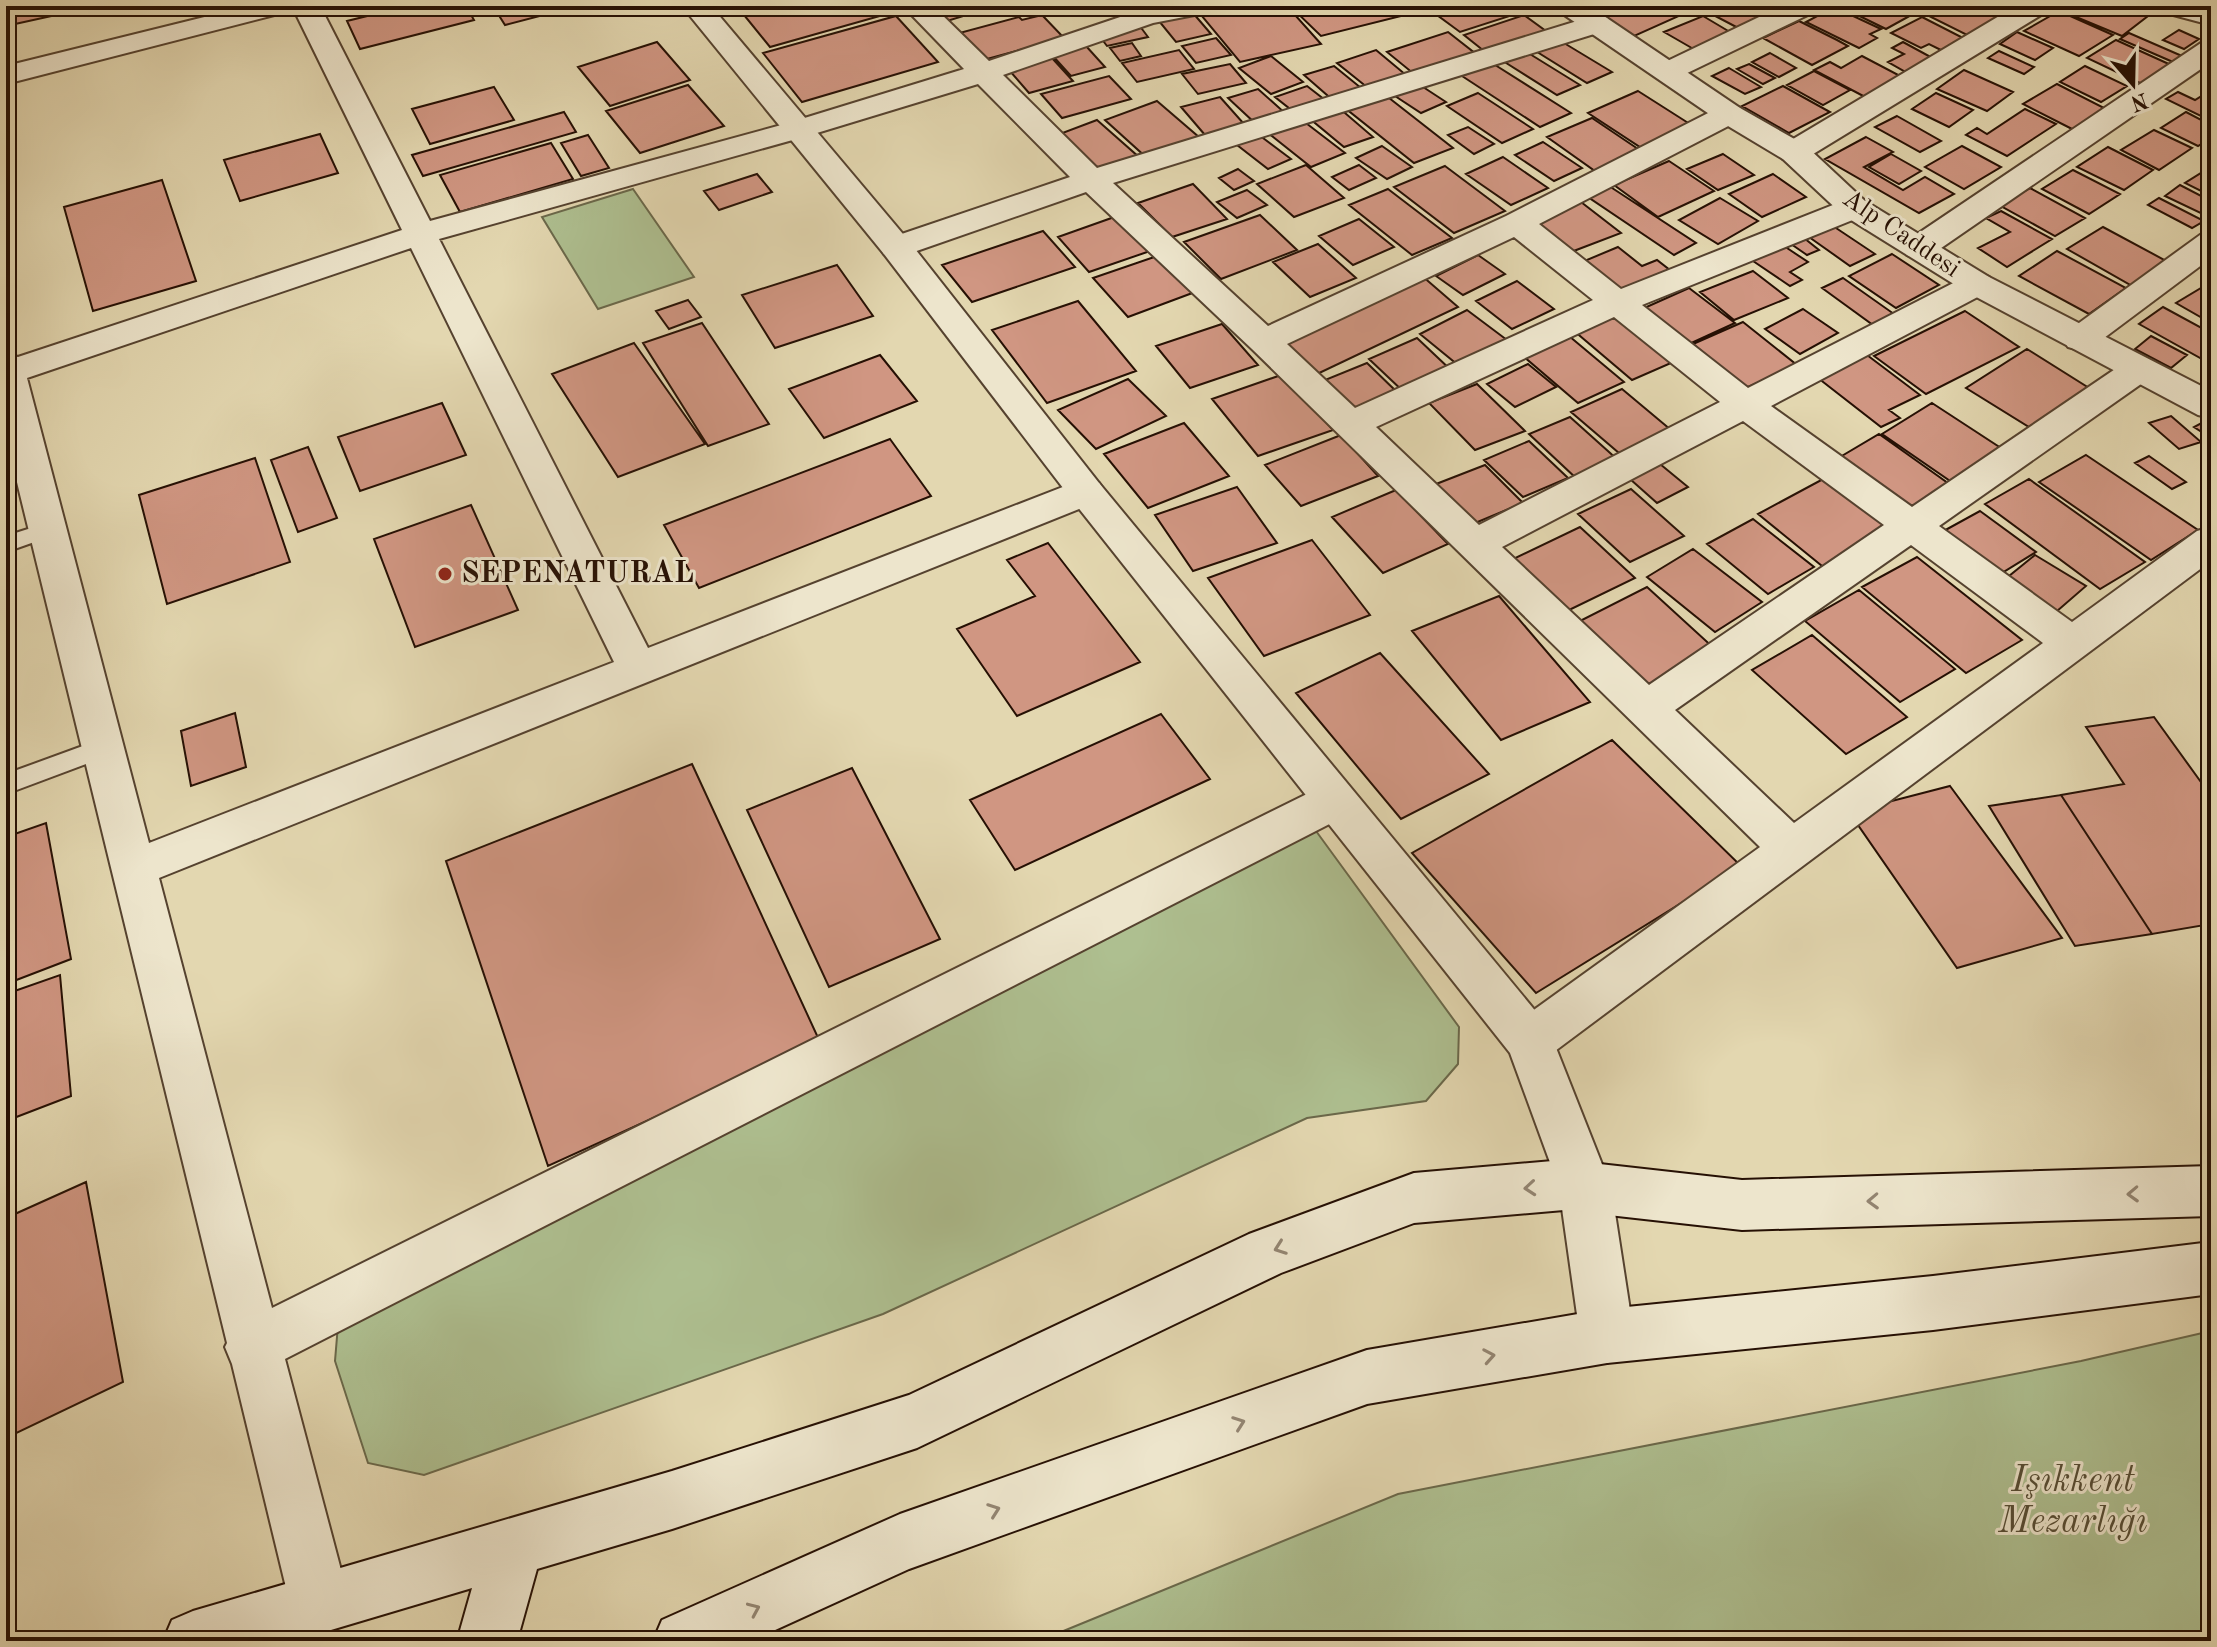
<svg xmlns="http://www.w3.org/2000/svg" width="2217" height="1647" viewBox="0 0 2217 1647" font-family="'Old Standard TT',serif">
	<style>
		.green { fill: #aebf90; stroke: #6a684a; stroke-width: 2 }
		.building { fill: #d09682; stroke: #261004; stroke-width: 2 }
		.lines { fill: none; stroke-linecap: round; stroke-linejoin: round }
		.service-casing { stroke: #55422f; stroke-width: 4 }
		.minor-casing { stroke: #55422f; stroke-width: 4 }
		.tertiary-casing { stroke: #55422f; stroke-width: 4 }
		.secondary-casing { stroke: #261004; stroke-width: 4 }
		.service { fill: #ede5cc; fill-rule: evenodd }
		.minor { fill: #ede5cc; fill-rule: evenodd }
		.tertiary { fill: #ede5cc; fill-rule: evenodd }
		.secondary { fill: #ede5cc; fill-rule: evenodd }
		.oneway { stroke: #938572 }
		.poi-dot { fill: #8f2418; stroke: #ede5cc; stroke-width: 3 }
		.labels { text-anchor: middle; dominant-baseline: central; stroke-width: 6; stroke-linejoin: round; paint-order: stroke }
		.far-street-label { font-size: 26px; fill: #261004; stroke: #ede5cc }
		.poi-label { font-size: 30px; font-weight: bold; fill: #261004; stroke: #ede5cc; text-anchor: start }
		.near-park-label { font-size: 36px; font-style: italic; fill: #564d35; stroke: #ede5cc }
	</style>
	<rect width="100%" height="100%" fill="#e3d7b0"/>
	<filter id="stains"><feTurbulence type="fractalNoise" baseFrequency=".0025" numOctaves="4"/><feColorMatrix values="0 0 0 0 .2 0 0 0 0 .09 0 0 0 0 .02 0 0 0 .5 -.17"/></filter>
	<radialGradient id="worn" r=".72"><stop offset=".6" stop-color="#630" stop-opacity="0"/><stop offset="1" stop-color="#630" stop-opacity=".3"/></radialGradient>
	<path class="green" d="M 633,189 L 694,277 L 598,309 L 542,217 Z
		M 1316,831 L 1459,1027 L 1458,1064 L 1426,1101 L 1307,1118 L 883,1314 L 424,1475 L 368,1463 L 335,1361 L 338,1325 Z
		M 2211,1331 L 2211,1641 L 1039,1641 L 1398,1494 L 2081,1361 Z"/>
	<path class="building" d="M 6,6 L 97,6 L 6,26 Z
		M 408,6 L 466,6 L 474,20 L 360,49 L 347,21 Z
		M 493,6 L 578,6 L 505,25 Z
		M 777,6 L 889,6 L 894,12 L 770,47 L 744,15 Z
		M 925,6 L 996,6 L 944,22 Z
		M 1244,6 L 1287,6 L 1321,44 L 1240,62 L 1201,15 Z
		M 1290,6 L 1390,6 L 1401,16 L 1321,36 Z
		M 1464,6 L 1510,6 L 1519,13 L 1460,32 L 1437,15 Z
		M 1600,6 L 1681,6 L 1690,11 L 1632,37 L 1588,11 Z
		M 1704,6 L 1782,6 L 1784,7 L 1742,30 L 1700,8 Z
		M 1901,6 L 1915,13 L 1886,29 L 1841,7 Z
		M 1945,6 L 1979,6 L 2007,20 L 1973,38 L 1927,15 Z
		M 2072,6 L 2123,6 L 2148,16 L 2122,36 L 2064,12 Z
		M 1834,7 L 1881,29 L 1870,34 L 1877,38 L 1859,48 L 1806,22 Z
		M 2059,11 L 2113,35 L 2079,56 L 2024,31 Z
		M 1193,13 L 1211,34 L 1176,42 L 1159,21 Z
		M 1042,15 L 1064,38 L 976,62 L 952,35 L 1019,17 L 1022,20 Z
		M 1524,15 L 1550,34 L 1489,55 L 1464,35 Z
		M 896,16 L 938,62 L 802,102 L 763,53 Z
		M 1703,16 L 1735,35 L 1697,51 L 1664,32 Z
		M 1922,17 L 1969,41 L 1947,53 L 1929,44 L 1921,48 L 1891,33 Z
		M 1799,21 L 1837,40 L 1848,46 L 1812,65 L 1763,38 Z
		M 1139,25 L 1148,37 L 1107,46 L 1098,34 Z
		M 2179,30 L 2199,39 L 2184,49 L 2163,40 Z
		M 1448,32 L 1476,54 L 1414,74 L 1387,52 Z
		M 2017,32 L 2053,48 L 2035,60 L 2000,44 Z
		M 2129,33 L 2182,56 L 2173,62 L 2120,39 Z
		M 1216,38 L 1231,55 L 1196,63 L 1182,46 Z
		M 1559,40 L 1612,72 L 1587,83 L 1534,50 Z
		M 2116,40 L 2171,65 L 2142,84 L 2087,58 Z
		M 657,42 L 690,80 L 610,106 L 578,67 Z
		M 1903,42 L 1938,61 L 1911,75 L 1888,62 L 1904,54 L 1892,48 Z
		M 1132,43 L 1141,56 L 1120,61 L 1110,48 Z
		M 1086,46 L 1105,67 L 1071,76 L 1052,55 Z
		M 1179,50 L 1194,69 L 1137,82 L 1122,63 Z
		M 1376,50 L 1412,80 L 1373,92 L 1337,63 Z
		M 1525,51 L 1580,85 L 1557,95 L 1503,61 Z
		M 1999,51 L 2034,67 L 2024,74 L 1988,58 Z
		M 1770,53 L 1796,68 L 1779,77 L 1752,62 Z
		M 1271,56 L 1303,82 L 1271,94 L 1239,68 Z
		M 1862,56 L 1904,78 L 1867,98 L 1814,70 L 1830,62 L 1841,68 Z
		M 1052,58 L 1073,81 L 1029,93 L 1009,70 Z
		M 1492,63 L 1571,113 L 1540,127 L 1462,76 Z
		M 1230,64 L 1246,83 L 1198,94 L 1182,74 Z
		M 1749,64 L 1775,78 L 1763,84 L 1737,69 Z
		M 1334,66 L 1366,92 L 1335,102 L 1304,75 Z
		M 2085,66 L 2127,86 L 2101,102 L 2060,82 Z
		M 1729,68 L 1761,87 L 1745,94 L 1712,76 Z
		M 1964,70 L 2013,92 L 1987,111 L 1937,89 Z
		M 1814,71 L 1850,90 L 1823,105 L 1787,85 Z
		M 1109,76 L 1131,99 L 1062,118 L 1041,94 Z
		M 2057,84 L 2108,110 L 2074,130 L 2023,104 Z
		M 688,85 L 724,126 L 640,153 L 606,111 Z
		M 1420,85 L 1446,102 L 1421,113 L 1395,96 Z
		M 1307,86 L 1325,100 L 1294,112 L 1275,97 Z
		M 1783,86 L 1830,112 L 1789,133 L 1742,106 Z
		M 494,87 L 514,120 L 430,144 L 412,109 Z
		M 1258,89 L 1286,114 L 1256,124 L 1228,98 Z
		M 2211,90 L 2211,121 L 2166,99 L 2178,92 L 2195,100 Z
		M 1638,91 L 1693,126 L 1643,149 L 1588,113 Z
		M 1478,93 L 1533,129 L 1502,143 L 1447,106 Z
		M 1936,93 L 1973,110 L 1949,127 L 1912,109 Z
		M 1384,94 L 1453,148 L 1414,163 L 1345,108 Z
		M 1220,97 L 1244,124 L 1205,135 L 1181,107 Z
		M 1157,101 L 1200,138 L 1147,158 L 1105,120 Z
		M 1338,107 L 1373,137 L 1344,147 L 1309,118 Z
		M 2025,109 L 2056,124 L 2007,156 L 1966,135 L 1977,128 L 1987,134 Z
		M 564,112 L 576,132 L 423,176 L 412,155 Z
		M 2186,112 L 2211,125 L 2211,138 L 2198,146 L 2161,128 Z
		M 1897,116 L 1941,141 L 1920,152 L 1875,127 Z
		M 1592,118 L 1641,151 L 1595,171 L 1547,137 Z
		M 1097,120 L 1140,158 L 1099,173 L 1057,135 Z
		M 1302,120 L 1345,153 L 1311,167 L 1268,133 Z
		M 1468,127 L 1494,144 L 1474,154 L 1448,135 Z
		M 2154,130 L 2192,148 L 2159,170 L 2121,150 Z
		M 320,134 L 338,173 L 240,201 L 224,160 Z
		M 588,135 L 609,168 L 581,176 L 561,143 Z
		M 1259,135 L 1291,159 L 1268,169 L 1237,145 Z
		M 1866,137 L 1893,152 L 1864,167 L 1903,190 L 1925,177 L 1954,194 L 1919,213 L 1825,159 Z
		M 1543,142 L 1582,168 L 1554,181 L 1515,155 Z
		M 551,143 L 573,179 L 460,212 L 440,175 Z
		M 1382,146 L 1412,167 L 1387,179 L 1356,158 Z
		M 1962,146 L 2001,167 L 1964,189 L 1925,167 Z
		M 2108,147 L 2153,170 L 2124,190 L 2077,167 Z
		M 1723,154 L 1754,175 L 1718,190 L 1687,169 Z
		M 1891,154 L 1921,171 L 1899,184 L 1869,167 Z
		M 1503,157 L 1548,188 L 1511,205 L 1466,174 Z
		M 1669,161 L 1714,191 L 1658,217 L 1614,185 Z
		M 1306,165 L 1344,198 L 1294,217 L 1257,184 Z
		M 1359,165 L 1376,178 L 1349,190 L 1332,177 Z
		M 1445,166 L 1505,211 L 1454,233 L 1394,187 Z
		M 1238,169 L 1254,181 L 1234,190 L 1219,178 Z
		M 2073,170 L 2120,194 L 2089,214 L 2042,189 Z
		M 2201,173 L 2211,178 L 2211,196 L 2185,183 Z
		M 757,174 L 772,192 L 719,210 L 704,191 Z
		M 1773,174 L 1806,197 L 1762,217 L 1729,194 Z
		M 162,180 L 196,281 L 93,311 L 64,207 Z
		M 1193,184 L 1227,219 L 1172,237 L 1138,203 Z
		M 1606,184 L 1696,243 L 1674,255 L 1585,195 Z
		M 2180,185 L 2211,201 L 2211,218 L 2165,196 Z
		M 2030,188 L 2085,218 L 2055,236 L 1999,205 Z
		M 1388,189 L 1452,238 L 1412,255 L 1349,205 Z
		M 1247,190 L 1267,205 L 1237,218 L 1217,202 Z
		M 1720,198 L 1758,221 L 1718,244 L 1679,220 Z
		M 2159,198 L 2204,221 L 2192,228 L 2148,205 Z
		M 1581,202 L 1621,233 L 1571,252 L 1533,221 Z
		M 2001,211 L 2052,239 L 2007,267 L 1978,248 L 2010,232 L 1986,218 Z
		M 1120,215 L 1153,250 L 1089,272 L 1058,237 Z
		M 1260,215 L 1297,250 L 1221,279 L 1184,242 Z
		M 1359,219 L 1394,247 L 1353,265 L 1319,236 Z
		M 1833,226 L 1875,254 L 1850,266 L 1809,237 Z
		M 2103,227 L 2170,263 L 2134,287 L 2067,249 Z
		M 1043,231 L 1075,267 L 972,302 L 942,265 Z
		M 1804,238 L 1819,250 L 1807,255 L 1791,244 Z
		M 1318,244 L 1356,278 L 1310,297 L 1273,262 Z
		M 1781,244 L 1808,262 L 1790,272 L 1802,280 L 1790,286 L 1750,259 Z
		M 1618,247 L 1642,266 L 1657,260 L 1675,274 L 1623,296 L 1582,262 Z
		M 2057,251 L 2126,288 L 2089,314 L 2019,276 Z
		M 1892,254 L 1939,285 L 1896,308 L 1849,276 Z
		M 1160,255 L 1195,292 L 1128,317 L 1093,278 Z
		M 1478,255 L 1505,274 L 1463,295 L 1436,276 Z
		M 837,265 L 873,316 L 775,348 L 742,295 Z
		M 1753,271 L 1788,298 L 1734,320 L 1700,292 Z
		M 1421,275 L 1458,307 L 1315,375 L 1279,339 Z
		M 1843,278 L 1894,314 L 1873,325 L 1822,288 Z
		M 1517,281 L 1554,309 L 1512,329 L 1476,301 Z
		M 2211,282 L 2211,323 L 2176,303 Z
		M 1689,288 L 1735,323 L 1687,345 L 1642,309 Z
		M 688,300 L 701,317 L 669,329 L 656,311 Z
		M 1078,301 L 1136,371 L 1047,403 L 992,330 Z
		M 2163,307 L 2211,333 L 2211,364 L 2139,324 Z
		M 1803,309 L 1838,333 L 1800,354 L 1765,329 Z
		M 1467,310 L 1507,340 L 1458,365 L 1420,334 Z
		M 1965,311 L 2019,347 L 1926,394 L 1874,356 Z
		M 1611,314 L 1671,363 L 1632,380 L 1573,330 Z
		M 1743,322 L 1797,365 L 1746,388 L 1693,344 Z
		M 702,323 L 769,424 L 708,446 L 643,343 Z
		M 1222,324 L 1258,365 L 1190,388 L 1156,346 Z
		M 1569,336 L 1624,382 L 1578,403 L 1523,356 Z
		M 2151,336 L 2187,355 L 2171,368 L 2135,349 Z
		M 1417,338 L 1454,373 L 1406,394 L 1369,359 Z
		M 634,343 L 705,444 L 618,477 L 552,374 Z
		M 2027,349 L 2089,388 L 2029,427 L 1966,388 Z
		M 880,355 L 917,401 L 824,438 L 789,389 Z
		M 1867,355 L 1920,395 L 1889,410 L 1900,418 L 1881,427 L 1818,378 Z
		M 1367,363 L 1401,396 L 1353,415 L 1320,382 Z
		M 1528,364 L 1556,387 L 1515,407 L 1487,384 Z
		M 1284,374 L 1333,430 L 1258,456 L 1212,399 Z
		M 1128,379 L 1166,416 L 1096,449 L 1058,410 Z
		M 1477,384 L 1525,431 L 1475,450 L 1429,403 Z
		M 1622,389 L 1677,435 L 1626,459 L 1571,412 Z
		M 442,403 L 466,455 L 360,491 L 338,437 Z
		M 1932,403 L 2007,452 L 1956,485 L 1882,434 Z
		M 2171,416 L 2201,442 L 2179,449 L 2149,423 Z
		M 1570,417 L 1619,461 L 1577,479 L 1529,434 Z
		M 2211,418 L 2211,438 L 2194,427 Z
		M 1184,423 L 1229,476 L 1148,508 L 1104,454 Z
		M 1879,434 L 1952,486 L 1909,513 L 1835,460 Z
		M 1341,435 L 1378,476 L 1301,506 L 1265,465 Z
		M 890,439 L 931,496 L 699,588 L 664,525 Z
		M 1529,441 L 1568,478 L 1523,497 L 1484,460 Z
		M 308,447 L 337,518 L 298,532 L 271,460 Z
		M 2086,455 L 2198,530 L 2151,560 L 2039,482 Z
		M 2149,456 L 2186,482 L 2172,489 L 2135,463 Z
		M 255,458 L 290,562 L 167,604 L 139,495 Z
		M 1660,464 L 1688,487 L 1657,503 L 1630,479 Z
		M 1485,465 L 1523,503 L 1468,526 L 1431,486 Z
		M 1825,478 L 1894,531 L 1827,570 L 1758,514 Z
		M 2029,479 L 2145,562 L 2100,589 L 1985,504 Z
		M 1237,487 L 1277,543 L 1193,571 L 1155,515 Z
		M 1631,489 L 1684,536 L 1630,562 L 1578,514 Z
		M 1396,490 L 1448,544 L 1383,573 L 1332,517 Z
		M 471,505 L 518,610 L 415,647 L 374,539 Z
		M 1980,511 L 2036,552 L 1997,576 L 1940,533 Z
		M 1753,519 L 1814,567 L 1768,594 L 1707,544 Z
		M 1580,527 L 1635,578 L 1565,612 L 1511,560 Z
		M 1312,540 L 1370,615 L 1264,656 L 1208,578 Z
		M 1048,543 L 1140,662 L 1017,716 L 957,629 L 1035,596 L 1007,560 Z
		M 1693,549 L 1762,602 L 1715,632 L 1647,577 Z
		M 2035,555 L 2086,586 L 2049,618 L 1998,585 Z
		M 1917,557 L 2022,640 L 1966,673 L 1862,587 Z
		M 1647,587 L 1717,651 L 1643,691 L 1574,624 Z
		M 1859,590 L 1955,669 L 1900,702 L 1805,621 Z
		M 1499,596 L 1590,702 L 1501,740 L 1412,631 Z
		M 1812,635 L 1907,717 L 1846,754 L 1752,670 Z
		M 1380,653 L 1489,774 L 1401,819 L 1296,693 Z
		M 235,713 L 246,767 L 191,786 L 181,731 Z
		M 1161,714 L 1210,779 L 1015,870 L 970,800 Z
		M 2154,717 L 2211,796 L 2211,924 L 2152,934 L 2061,795 L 2124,784 L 2086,727 Z
		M 1612,740 L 1741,866 L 1536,993 L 1412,853 Z
		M 692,764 L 820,1042 L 548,1166 L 446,861 Z
		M 852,768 L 940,939 L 829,987 L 747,810 Z
		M 1950,786 L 2062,938 L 1957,968 L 1849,812 Z
		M 2061,795 L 2152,934 L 2075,946 L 1989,806 Z
		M 46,823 L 71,959 L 6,984 L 6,837 Z
		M 60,975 L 71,1096 L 6,1121 L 6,994 Z
		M 86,1182 L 123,1382 L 6,1438 L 6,1218 Z"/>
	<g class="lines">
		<g class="service-casing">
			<path id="service" d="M 47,523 L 54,525 L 57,530 L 54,535 L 6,552 L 6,536 Z
				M 102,739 L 110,741 L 114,748 L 110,755 L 6,794 L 6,774 Z"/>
		</g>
		<g class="minor-casing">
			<path id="minor" d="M 249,6 L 320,6 L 430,221 L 785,124 L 964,69 L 903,6 L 933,6 L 989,61 L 1147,8 L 1214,6 L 1210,12 L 1153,23 L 1003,75 L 1097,168 L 1587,18 L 1597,16 L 1607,18 L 1611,24 L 1607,30 L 1113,183 L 1268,326 L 1506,216 L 1718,108 L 1729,105 L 1740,108 L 1744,114 L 1740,120 L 1539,224 L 1621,289 L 1843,201 L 1854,198 L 1865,201 L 1870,208 L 1865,215 L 1642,305 L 1748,388 L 1965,277 L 1977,274 L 1989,277 L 1994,284 L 1989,291 L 1771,406 L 1912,507 L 2127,361 L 2139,357 L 2151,361 L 2156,369 L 2151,377 L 1939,526 L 2072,622 L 2197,531 L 2211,527 L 2211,561 L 1547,1057 L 1530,1063 L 1513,1057 L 1506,1041 L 1513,1025 L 1760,847 L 1252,349 L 1086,192 L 908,254 L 896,257 L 884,254 L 880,247 L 884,240 L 1070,177 L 978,84 L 807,136 L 439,239 L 648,648 L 1073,483 L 1086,479 L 1099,483 L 1105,492 L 1099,501 L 159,878 L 272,1308 L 1319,788 L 1334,783 L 1349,788 L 1356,801 L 1349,814 L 285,1359 L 350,1604 L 341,1625 L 320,1634 L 299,1625 L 290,1604 L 232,1364 L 225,1347 L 227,1343 L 6,437 L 6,354 L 18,357 L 402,230 L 294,10 L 6,84 L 6,66 ZM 1514,237 L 1593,300 L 1355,408 L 1287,344 ZM 411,248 L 614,662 L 149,843 L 27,378 ZM 1614,317 L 1720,402 L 1479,525 L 1376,427 ZM 1743,421 L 1884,525 L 1649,685 L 1502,547 ZM 1911,545 L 2043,643 L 1794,823 L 1675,710 Z
				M 1782,6 L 1818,6 L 1814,12 L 1679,77 L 1669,80 L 1659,77 L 1654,71 L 1659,65 Z
				M 2016,6 L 2050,6 L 2046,12 L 1805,159 L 1794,161 L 1783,159 L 1779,152 L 1783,145 Z
				M 2158,6 L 2211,8 L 2211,25 L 2162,12 Z
				M 2211,40 L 2211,62 L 1931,255 L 1919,258 L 1907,255 L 1903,248 L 1907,241 L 2201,43 Z
				M 2211,232 L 2211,258 L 2092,347 L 2080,350 L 2068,347 L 2063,339 L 2068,331 L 2200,235 Z"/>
		</g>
		<g class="tertiary-casing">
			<path id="tertiary" d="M 682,6 L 711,6 L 908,240 L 1099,483 L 1547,1025 L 1611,1187 L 1634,1336 L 1626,1355 L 1607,1363 L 1588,1355 L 1580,1336 L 1559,1187 L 1510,1053 L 1073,501 L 884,254 Z
				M 1556,6 L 1589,6 L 1740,108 L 1805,145 L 1865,201 L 1989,277 L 2211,391 L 2211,418 L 2198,415 L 1965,291 L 1843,215 L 1783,159 L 1718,120 L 1560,12 Z"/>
		</g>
		<g class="secondary-casing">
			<path id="secondary" d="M 1564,1160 L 1742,1180 L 2211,1166 L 2211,1216 L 1742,1230 L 1564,1210 L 1414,1223 L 1281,1273 L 917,1448 L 672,1529 L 537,1569 L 517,1641 L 457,1641 L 472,1588 L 294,1641 L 163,1641 L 172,1620 L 193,1611 L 672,1471 L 909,1395 L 1249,1234 L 1414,1173 Z
				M 2211,1242 L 2211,1294 L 1933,1330 L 1607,1363 L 1367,1404 L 909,1569 L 751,1641 L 653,1641 L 662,1620 L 900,1514 L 1367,1350 L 1607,1309 L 1933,1276 Z"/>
		</g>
		<use href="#service" class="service"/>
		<use href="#minor" class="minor"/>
		<use href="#tertiary" class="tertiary"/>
		<use href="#secondary" class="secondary"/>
	</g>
	<defs><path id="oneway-chevron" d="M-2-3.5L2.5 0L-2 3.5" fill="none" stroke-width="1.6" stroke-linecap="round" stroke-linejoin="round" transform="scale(2)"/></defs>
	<g class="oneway">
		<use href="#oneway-chevron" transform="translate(1530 1188) rotate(175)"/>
		<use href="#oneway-chevron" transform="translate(2133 1194) rotate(178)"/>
		<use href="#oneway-chevron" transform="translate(1873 1201) rotate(178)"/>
		<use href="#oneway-chevron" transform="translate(1280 1248) rotate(160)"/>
		<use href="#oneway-chevron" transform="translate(1489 1356) rotate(-10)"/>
		<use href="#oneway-chevron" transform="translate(1239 1423) rotate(-20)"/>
		<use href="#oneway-chevron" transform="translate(994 1510) rotate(-20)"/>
		<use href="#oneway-chevron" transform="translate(754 1609) rotate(-24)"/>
	</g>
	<circle class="poi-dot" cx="445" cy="574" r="8"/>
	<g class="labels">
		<g class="far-street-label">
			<text transform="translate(1901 234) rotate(34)">Alp Caddesi</text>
		</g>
		<g class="poi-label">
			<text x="461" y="574">SEPENATURAL</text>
		</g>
		<g class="near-park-label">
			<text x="2073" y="1482">Işıkkent<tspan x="2073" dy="41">Mezarlığı</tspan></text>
		</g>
	</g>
	<rect width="2217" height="1647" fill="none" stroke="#e3d7b0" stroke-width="32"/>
	<rect x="8" y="8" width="2201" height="1631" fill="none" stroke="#261004" stroke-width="4"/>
	<rect x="16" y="16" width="2185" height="1615" fill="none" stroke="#261004" stroke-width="2"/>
	<g transform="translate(2133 84) rotate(160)" stroke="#ede5cc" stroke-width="6" paint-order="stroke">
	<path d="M0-6L14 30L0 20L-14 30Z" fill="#261004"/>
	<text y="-12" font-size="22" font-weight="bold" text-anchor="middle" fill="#261004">N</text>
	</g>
	<rect width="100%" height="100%" filter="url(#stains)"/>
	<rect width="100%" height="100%" fill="url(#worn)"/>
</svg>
